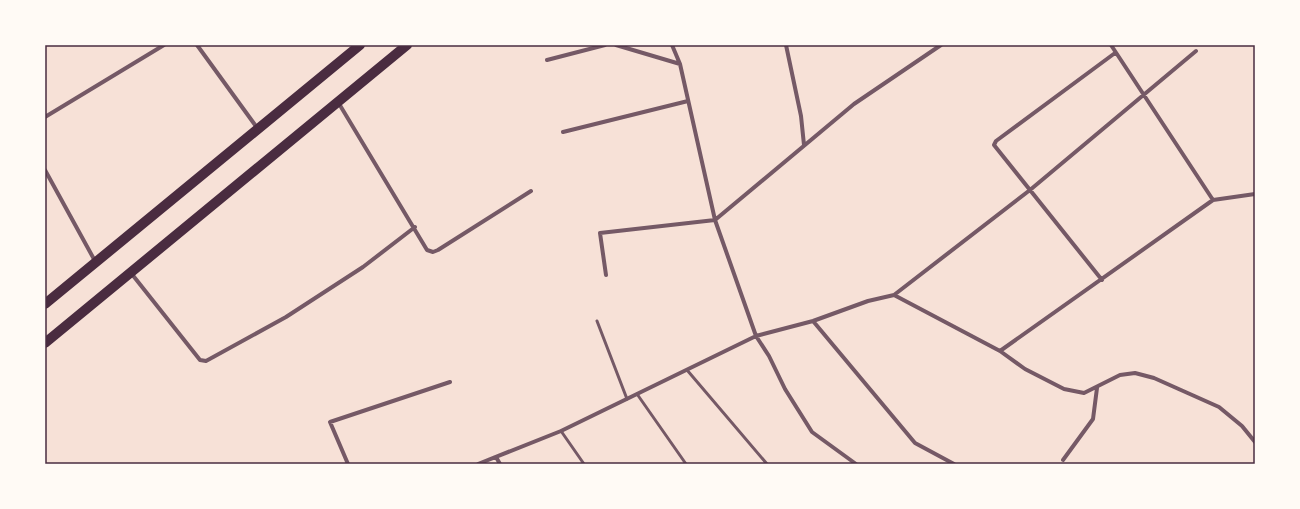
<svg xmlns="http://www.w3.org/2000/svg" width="1300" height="509" viewBox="0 0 1300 509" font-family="'Asap Condensed',sans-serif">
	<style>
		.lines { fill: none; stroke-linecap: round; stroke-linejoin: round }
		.service { stroke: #755966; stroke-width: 3 }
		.minor { stroke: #755966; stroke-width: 4 }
		.primary { stroke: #4a2c40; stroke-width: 10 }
		.neatline { fill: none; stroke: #4a2c40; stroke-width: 1.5 }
	</style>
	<rect width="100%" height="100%" fill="#f7e1d7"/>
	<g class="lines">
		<path class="service" d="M 597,321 L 627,399
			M 687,370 L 767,464
			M 637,394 L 686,464
			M 561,431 L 584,464"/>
		<path class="minor" d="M 197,45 L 258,129
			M 616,45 L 680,64
			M 672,45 L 680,64 L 715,220 L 756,336 L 769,356 L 785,389 L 812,432 L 856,464
			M 786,45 L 801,116 L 804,145
			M 1111,45 L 1213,200
			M 547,60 L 605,45
			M 338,102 L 427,250 L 433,252 L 438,250 L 531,191
			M 45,117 L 164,45
			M 563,132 L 688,101
			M 45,170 L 95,261
			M 131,273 L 200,360 L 206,361 L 286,317 L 363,267 L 415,227
			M 606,275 L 600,233 L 715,220 L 854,104 L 941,45
			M 1102,280 L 994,145 L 996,141 L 1115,53
			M 894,295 L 1030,190 L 1196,51
			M 813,321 L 915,443 L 954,464
			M 1000,351 L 1025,369 L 1064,389 L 1084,393 L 1120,375 L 1135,373 L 1154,378 L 1219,407 L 1242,426 L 1255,442
			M 496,457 L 500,464
			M 1063,460 L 1093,419 L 1097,388
			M 348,464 L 330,422 L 450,382
			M 478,464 L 561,431 L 756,336 L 813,321 L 868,301 L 894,295 L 1000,351 L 1213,200 L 1255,194"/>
		<path class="primary" d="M 45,304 L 360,45
			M 45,343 L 407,45"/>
	</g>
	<rect width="1300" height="509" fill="none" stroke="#fffaf5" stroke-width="92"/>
	<rect x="46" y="46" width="1208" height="417" class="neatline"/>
</svg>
